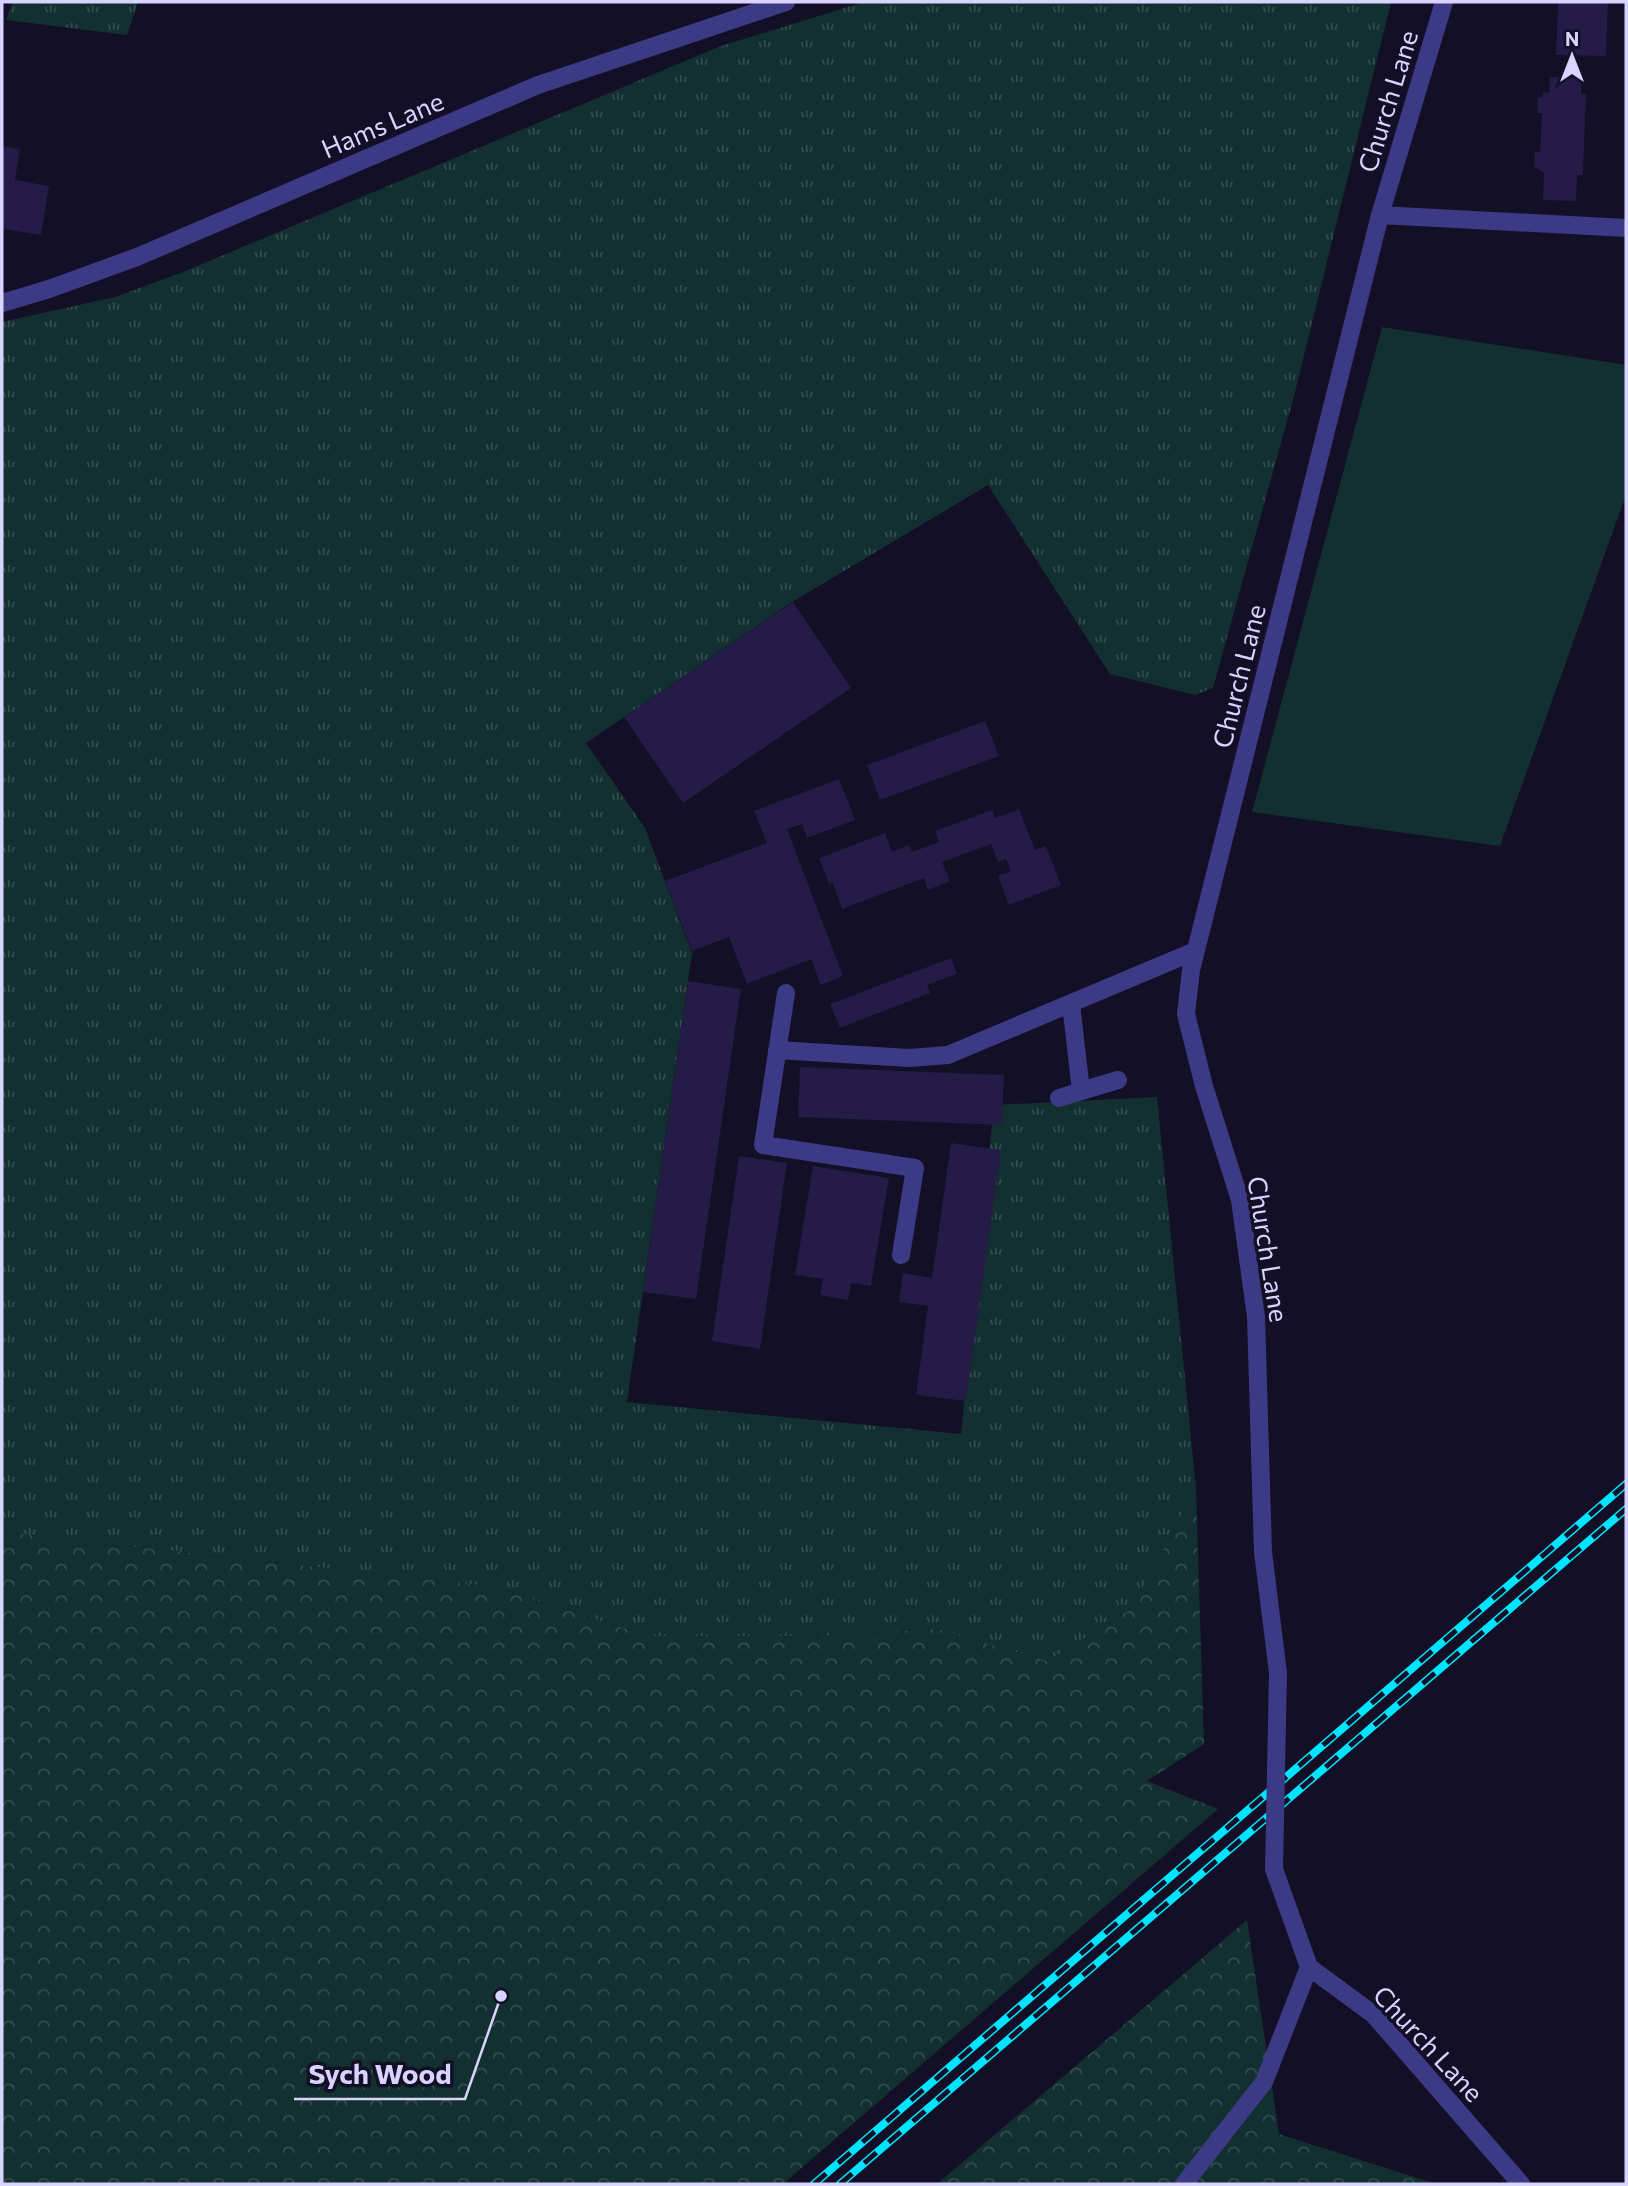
<svg xmlns="http://www.w3.org/2000/svg" width="1628" height="2186" viewBox="0 0 1628 2186" font-family="Commissioner,sans-serif">
	<style>
		.grass { fill: url(#grass-tufts) }
		.forest { fill: url(#forest-crowns) }
		.park { fill: #12302f }
		.building { fill: #241b47 }
		.lines { fill: none; stroke-linecap: round; stroke-linejoin: round }
		.minor { stroke: #3d3a85; stroke-width: 18 }
		.rail-casing { stroke: #00e5ff; stroke-width: 8 }
		.rail { stroke: #130f26; stroke-width: 5; stroke-dasharray: 16; stroke-linecap: butt }
		.minor-bridge { stroke: #3d3a85; stroke-width: 18 }
		.labels { text-anchor: middle; dominant-baseline: central; stroke-width: 7; stroke-linejoin: round; paint-order: stroke }
		.street-label { font-size: 26px; fill: #d9d4ff; stroke: #130f26 }
		.leader { fill: none; stroke: #d9d4ff; stroke-width: 2.5 }
		.callout-dot { fill: #d9d4ff; stroke: #130f26; stroke-width: 2.5 }
		.callout-label { font-size: 28px; text-anchor: middle; font-weight: bold; fill: #d9d4ff; stroke: #130f26; stroke-width: 7; stroke-linejoin: round; paint-order: stroke }
	</style>
	<defs>
		<pattern id="grass-tufts" width="24" height="20" patternUnits="userSpaceOnUse" patternTransform="scale(1.75)"><rect width="24" height="20" fill="#12302f"/><path d="M3 7l-1-3M5 7V3M7 7l1-3M15 17l-1-3M17 17v-4M19 17l1-3" fill="none" stroke="#344d4e"/></pattern>
		<pattern id="forest-crowns" width="20" height="18" patternUnits="userSpaceOnUse" patternTransform="scale(1.75)"><rect width="20" height="18" fill="#12302f"/><path d="M2 6a3 3 0 1 1 6 0M12 15a3 3 0 1 1 6 0" fill="none" stroke="#344d4e"/></pattern>
	</defs>
	<rect width="100%" height="100%" fill="#130f26"/>
	<path class="grass" d="M 13,2 L 138,2 L 127,35 L 6,20 Z
		M 864,2 L 1391,2 L 1294,396 L 1213,688 L 1195,695 L 1110,674 L 988,485 L 792,602 L 586,743 L 645,828 L 692,953 L 627,1402 L 961,1434 L 994,1105 L 1157,1097 L 1196,1489 L 1131,1609 L 1048,1661 L 936,1629 L 810,1636 L 648,1636 L 495,1587 L 2,1532 L 2,322 L 115,297 L 183,272 L 721,46 Z"/>
	<path class="forest" d="M 1196,1489 L 1204,1744 L 1147,1781 L 1218,1809 L 783,2184 L 2,2184 L 2,1532 L 495,1587 L 648,1636 L 810,1636 L 936,1629 L 1048,1661 L 1131,1609 Z
		M 1247,1920 L 1279,2134 L 1436,2184 L 937,2184 Z"/>
	<path class="park" d="M 1382,327 L 1626,365 L 1626,495 L 1500,846 L 1252,812 Z"/>
	<path class="building" d="M 1558,2 L 1608,2 L 1606,56 L 1556,55 Z
		M 1550,77 L 1581,78 L 1581,94 L 1586,94 L 1583,175 L 1577,175 L 1576,201 L 1543,200 L 1544,172 L 1534,167 L 1535,152 L 1540,152 L 1542,113 L 1537,113 L 1538,97 L 1543,98 L 1543,92 L 1549,93 Z
		M 2,146 L 20,149 L 15,180 L 49,186 L 41,235 L 2,229 Z
		M 793,602 L 851,688 L 683,803 L 624,717 Z
		M 985,721 L 999,756 L 880,800 L 867,765 Z
		M 839,779 L 855,820 L 807,838 L 802,824 L 787,829 L 843,976 L 821,985 L 811,959 L 747,984 L 729,937 L 692,951 L 665,881 L 767,843 L 754,811 Z
		M 1019,809 L 1035,850 L 1046,846 L 1061,885 L 1009,905 L 998,876 L 1011,871 L 1006,859 L 998,862 L 991,844 L 942,862 L 950,881 L 928,890 L 924,878 L 842,909 L 833,883 L 829,884 L 819,858 L 885,833 L 892,852 L 909,845 L 912,852 L 939,842 L 935,831 L 992,810 L 995,818 Z
		M 951,958 L 957,974 L 927,985 L 930,993 L 840,1028 L 830,1004 Z
		M 688,981 L 741,989 L 696,1299 L 643,1292 Z
		M 800,1067 L 1004,1075 L 1002,1125 L 798,1117 Z
		M 951,1143 L 1001,1150 L 966,1401 L 916,1395 L 928,1306 L 899,1302 L 903,1273 L 932,1278 Z
		M 739,1156 L 787,1163 L 760,1349 L 712,1341 Z
		M 813,1166 L 889,1178 L 871,1286 L 851,1283 L 848,1300 L 820,1295 L 823,1279 L 795,1275 Z"/>
	<g class="lines">
		<path class="minor" d="M 1380,215 L 1626,228
			M 2,303 L 49,289 L 137,257 L 538,85 L 786,2
			M 786,993 L 763,1145 L 915,1168 L 901,1255
			M 777,1050 L 909,1058 L 948,1055 L 1195,951
			M 1081,1091 L 1118,1080
			M 1059,1098 L 1081,1091 L 1071,1004
			M 1278,1673 L 1263,1552 L 1256,1317 L 1240,1200 L 1204,1086 L 1186,1014 L 1191,970 L 1380,215 L 1444,2
			M 1274,1869 L 1309,1967 L 1374,2015 L 1521,2184
			M 1184,2184 L 1264,2082 L 1309,1967"/>
		<g class="rail-casing">
			<path id="rail" d="M 814,2184 L 1626,1484
				M 840,2184 L 1626,1509"/>
		</g>
		<use href="#rail" class="rail"/>
		<path class="minor-bridge" d="M 1274,1869 L 1278,1673"/>
	</g>
	<g class="labels">
		<g class="street-label">
			<text transform="translate(1387 101) rotate(-73)">Church Lane</text>
			<text transform="translate(382 124) rotate(-23)">Hams Lane</text>
			<text transform="translate(1238 676) rotate(-76)">Church Lane</text>
			<text transform="translate(1269 1249) rotate(81)">Church Lane</text>
			<text transform="translate(1429 2043) rotate(47)">Church Lane</text>
		</g>
	</g>
	<path class="leader" d="M501 1996L465 2099H294"/>
	<circle class="callout-dot" cx="501" cy="1996" r="7"/>
	<g class="callout-label">
		<text x="380" y="2084">Sych Wood</text>
	</g>
	<rect width="1628" height="2186" fill="none" stroke="#d9d4ff" stroke-width="7"/>
	<g transform="translate(1572 56)" stroke="#130f26" stroke-width="5" paint-order="stroke">
	<path d="M0-5L12 26L0 18L-12 26Z" fill="#d9d4ff"/>
	<text y="-10" font-size="19" font-weight="bold" text-anchor="middle" fill="#d9d4ff">N</text>
	</g>
</svg>
